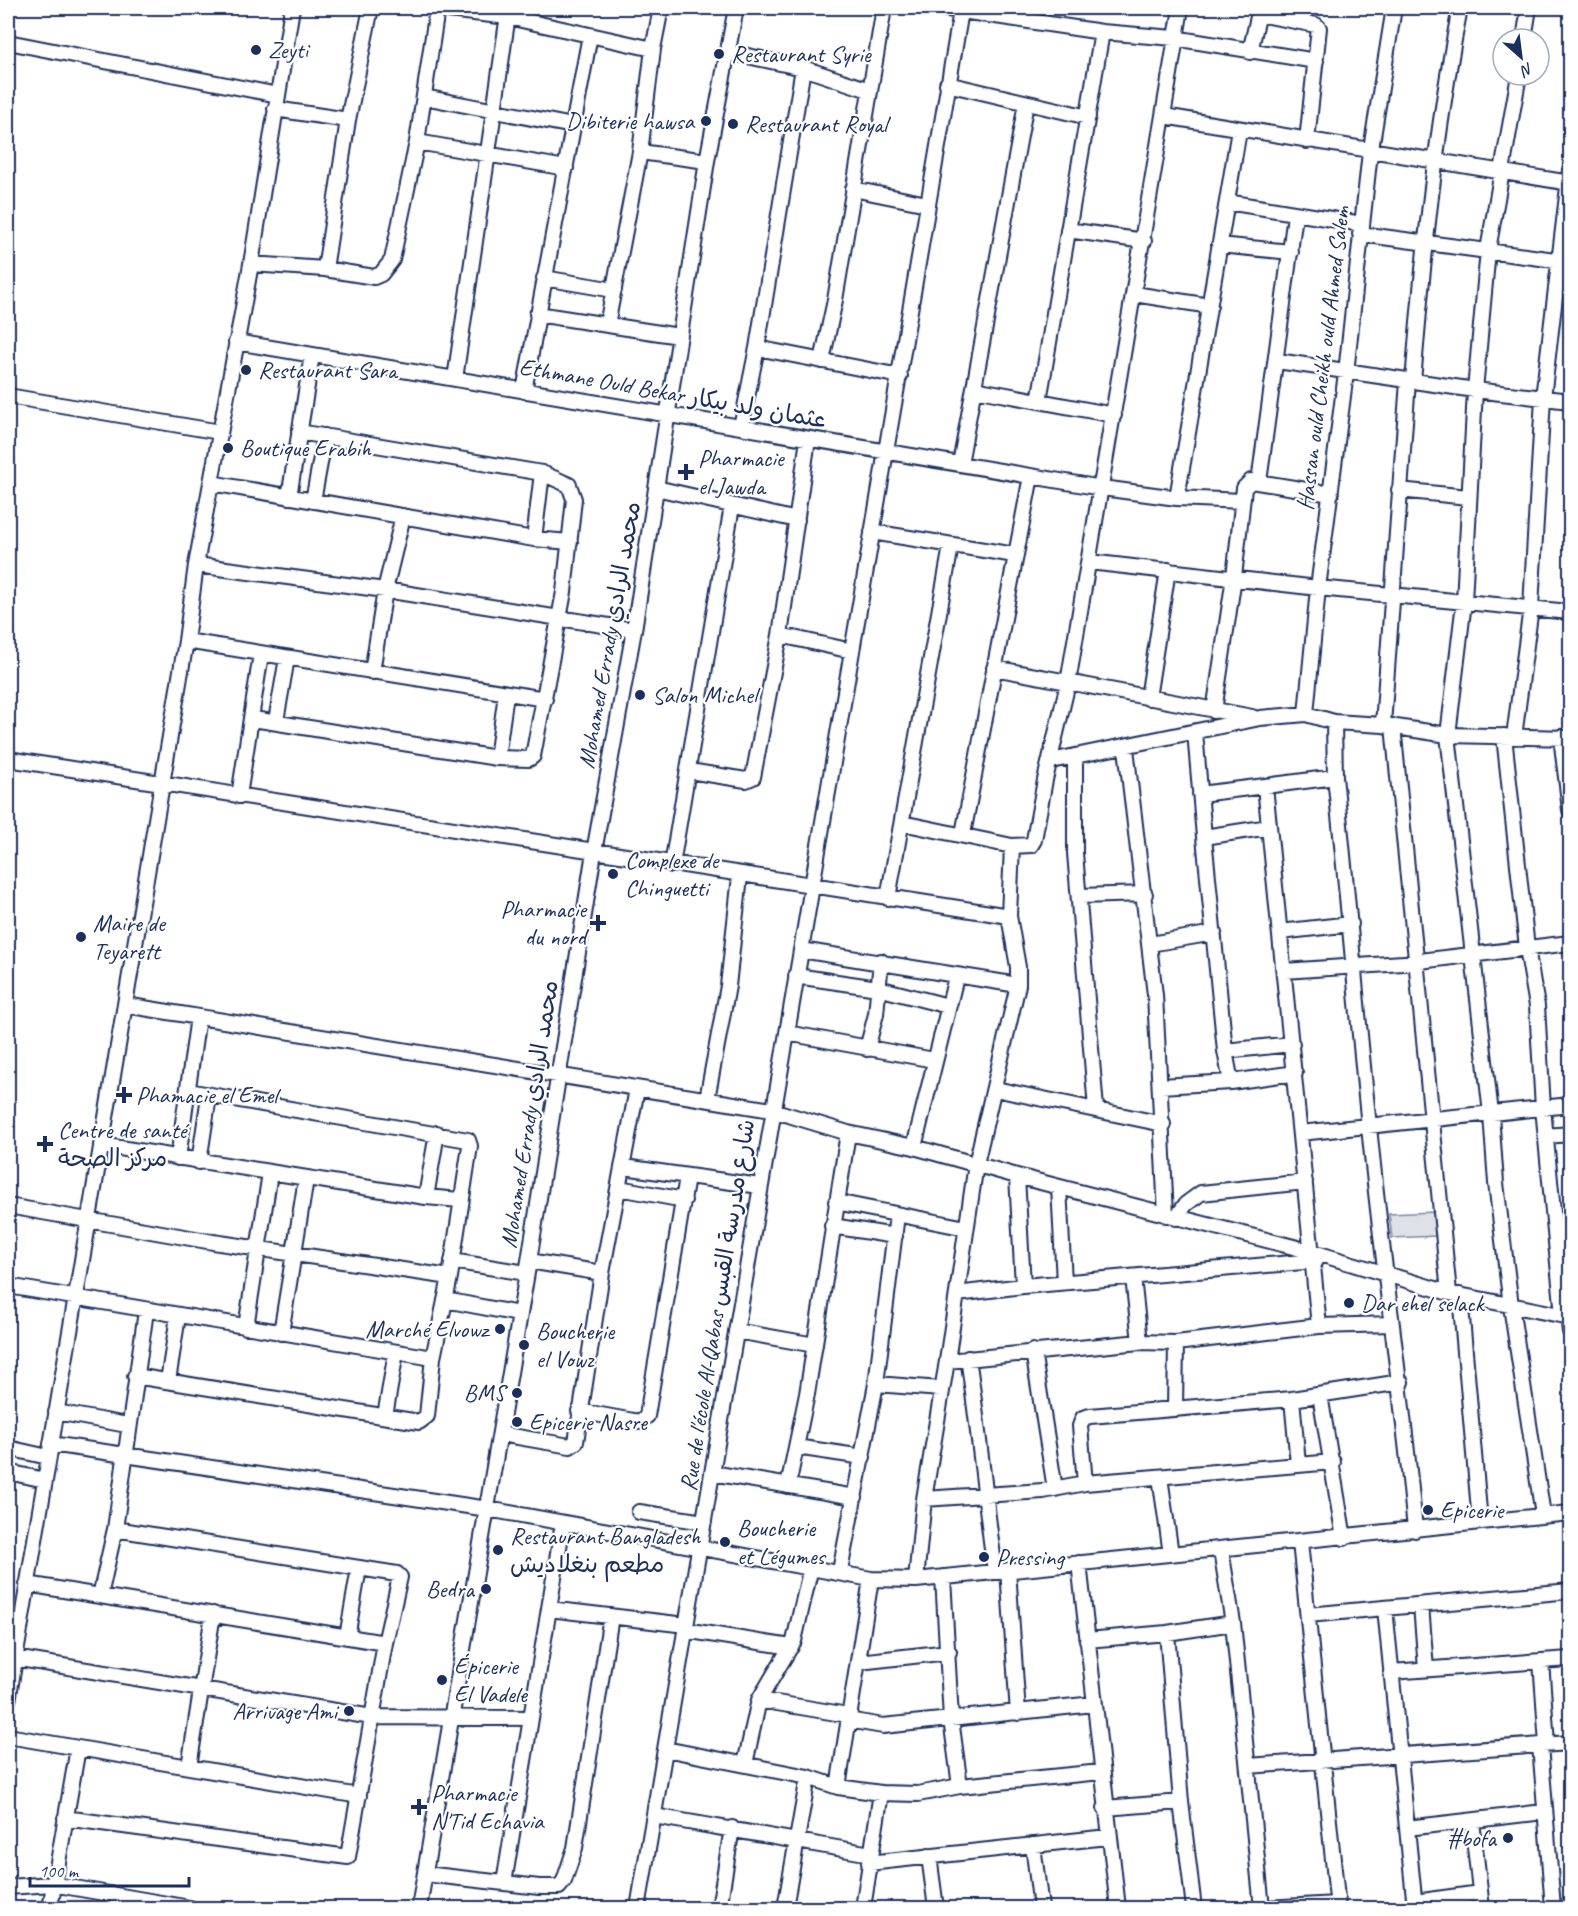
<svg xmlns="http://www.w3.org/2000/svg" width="1578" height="1916" viewBox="0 0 1578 1916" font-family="Caveat,'Playpen Sans Arabic',sans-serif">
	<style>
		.green { fill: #dee1e7; stroke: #7c88a2; stroke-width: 1.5 }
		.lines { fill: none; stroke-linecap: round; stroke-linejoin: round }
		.minor-casing { stroke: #1b2f5e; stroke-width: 18 }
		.minor { stroke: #fff; stroke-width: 14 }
		.poi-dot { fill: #1b2f5e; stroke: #fff; stroke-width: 2 }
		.labels { text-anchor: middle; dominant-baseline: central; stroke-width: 4.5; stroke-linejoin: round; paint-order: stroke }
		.poi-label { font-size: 24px; fill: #1b2f5e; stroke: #fff; text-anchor: start }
		.street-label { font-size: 24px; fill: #1b2f5e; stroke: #fff }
	</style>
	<rect width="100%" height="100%" fill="#fff"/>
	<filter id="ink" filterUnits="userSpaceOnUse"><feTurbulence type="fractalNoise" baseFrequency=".0167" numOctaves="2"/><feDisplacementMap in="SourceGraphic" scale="12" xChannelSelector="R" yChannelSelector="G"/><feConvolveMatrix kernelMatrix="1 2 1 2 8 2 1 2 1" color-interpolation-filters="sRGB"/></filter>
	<g filter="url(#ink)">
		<path class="green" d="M 1435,1212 L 1437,1236 L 1392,1238 L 1389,1214 Z"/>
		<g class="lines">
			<g class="minor-casing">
				<path id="minor" d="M 431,8 L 508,17 L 653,49
					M 941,8 L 1102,32 L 1174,38 L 1316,61
					M 1258,14 L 1316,25 L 1319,28 L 1307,141
					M 1524,39 L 1529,8
					M 8,42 L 278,95
					M 729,52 L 803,68 L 869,90
					M 1250,52 L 1260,8
					M 1519,75 L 1488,250 L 1475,390 L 1464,602 L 1448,735 L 1491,1114 L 1496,1183 L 1511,1306 L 1543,1515
					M 947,84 L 1088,117
					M 424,97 L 573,126
					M 275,109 L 348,120
					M 1164,116 L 1570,183
					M 417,142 L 566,168
					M 640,152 L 707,161
					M 853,189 L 927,204
					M 1227,202 L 1362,224
					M 1068,230 L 1144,241
					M 1360,234 L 1570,262
					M 1219,245 L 1291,252
					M 251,264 L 325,269 L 374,277 L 381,274 L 392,260 L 417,142 L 437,9
					M 325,269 L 348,120 L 371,8
					M 544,278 L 614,290
					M 1134,294 L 1210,306
					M 537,314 L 679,336
					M 607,325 L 640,152 L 653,49 L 661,8
					M 236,342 L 1102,488 L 1177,498 L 1242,501
					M 757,348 L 900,376
					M 822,361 L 835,300 L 884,8
					M 1277,361 L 1475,390 L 1570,401
					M 455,379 L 509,8
					M 1413,382 C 1423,256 1436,131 1460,8
					M 974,389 L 1114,415
					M 524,391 L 590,35
					M 8,396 L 220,432
					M 1039,401 L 1102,32
					M 741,427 L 757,348 L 803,68
					M 960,464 L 1026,103
					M 1259,482 L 1295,215
					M 211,483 L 534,539 L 570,542
					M 656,488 L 797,520
					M 1399,490 L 1468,497
					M 289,497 L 312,355
					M 1177,498 L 1239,130
					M 313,501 L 325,436
					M 872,532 L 1015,555
					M 534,539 L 542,473
					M 1089,562 L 1318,588 L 1570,612
					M 196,565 L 385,590 L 634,630
					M 780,635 L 852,651
					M 186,641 L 545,699
					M 994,668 L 1252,717
					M 372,672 L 385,590 L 403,516
					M 1148,698 L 1168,570
					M 1214,711 L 1234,577 L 1244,488 L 1251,481 L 1331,494
					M 1306,714 L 1318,588 L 1346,373 L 1369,161 L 1394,8
					M 253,719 L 497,758 L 529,759 L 533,756 L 564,592 L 574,499 L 569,485 L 542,473 L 299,432
					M 276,721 L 287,658
					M 1334,722 L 1335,777 C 1349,906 1359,1036 1373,1165 C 1386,1287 1404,1408 1415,1530
					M 1383,725 L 1408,381
					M 1393,726 L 1449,1293
					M 1195,732 L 1204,837
					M 1504,736 L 1527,948 L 1537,1006 L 1543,1108 L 1563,1315
					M 1514,737 L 1531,607 L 1543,398 L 1570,170
					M 1561,737 L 1570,810
					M 1126,748 L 1155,995 L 1166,1215
					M 1075,756 L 1075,853 L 1096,1109
					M 497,758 L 506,694
					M 8,759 L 1009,916
					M 1051,761 L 1260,718 L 1306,714 L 1334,722 L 1383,725 L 1448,735 L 1570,738
					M 689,771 L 746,780 L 753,777 L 780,635 L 808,439
					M 1200,794 L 1265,786
					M 239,796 L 261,654
					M 902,823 L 1012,846 L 1031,845 L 1034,840 L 1045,780 L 1068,683 L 1181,8
					M 1269,827 L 1204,837 L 1225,1051 L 1292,1044
					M 963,834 L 1031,476
					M 672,865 L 732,506
					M 1079,896 L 1145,894
					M 888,898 L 951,546
					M 1280,932 L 1351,924
					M 1150,944 L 1214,933
					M 801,950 L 1018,985
					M 1284,971 L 1403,963 L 1570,943
					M 796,976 L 878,988 L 948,1006
					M 125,1005 L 772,1110 L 848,1133 L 914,1147 L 1017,1176 L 1313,1252 L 1449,1293 L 1570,1317
					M 787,1033 L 934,1060
					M 867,1049 L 876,1014 L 881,961
					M 1225,1051 L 1231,1082
					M 1160,1086 L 1231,1082 L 1295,1073
					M 995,1089 L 1163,1124
					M 707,1099 L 728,986 L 740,876
					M 1300,1133 L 1570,1105
					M 1546,1136 L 1570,1134
					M 101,1145 L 426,1197 L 460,1200
					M 914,1147 L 956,977
					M 178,1158 L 198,1017
					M 199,1162 L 209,1096
					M 624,1167 L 760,1186
					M 1017,1176 L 1023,1286
					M 1059,1187 L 1064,1282
					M 619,1188 L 684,1200
					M 426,1197 L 437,1133
					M 836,1202 L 966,1228
					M 8,1206 L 213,1242 L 450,1277
					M 1176,1218 L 1186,1204 L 1201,1193 L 1305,1182
					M 832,1226 L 895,1236
					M 452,1261 L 526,1273
					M 529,1261 L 602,1273
					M 1133,1277 L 1140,1342
					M 8,1286 L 433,1358
					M 957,1294 L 1023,1286 L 1315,1261
					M 1460,1295 L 1480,1522
					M 445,1300 L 519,1314
					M 1568,1316 L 1570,1332
					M 1319,1326 L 1265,786 L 1335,777
					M 246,1327 L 270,1173
					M 736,1331 L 815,1345
					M 281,1333 L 306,1179
					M 1033,1351 L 1055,1489
					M 968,1358 C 979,1429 985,1500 995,1571
					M 947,1361 L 1140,1342 L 1176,1343 L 1319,1326 L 1392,1324
					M 135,1376 L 419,1422 L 427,1416 L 433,1358 L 450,1277 L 470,1146 L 468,1140 L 188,1091
					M 168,1381 L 178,1316
					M 876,1384 L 941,1389
					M 1320,1395 L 1344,1538
					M 1292,1399 L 1298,1464
					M 1175,1409 L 1176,1343
					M 579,1411 L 639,1422 L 647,1416 L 687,1177
					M 56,1412 L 127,1425
					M 385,1416 L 396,1352
					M 500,1434 L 570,1446 L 576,1442 L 602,1273 L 637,1089
					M 51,1444 L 488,1509 L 871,1579 L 916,1580 L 1570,1513
					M 796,1447 L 863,1457
					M 8,1448 L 48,1457
					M 8,1472 L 45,1480
					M 712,1473 L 855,1497
					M 1160,1477 L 1171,1554
					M 1085,1483 L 1080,1426 L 1083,1418 L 1090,1416 L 1292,1399 L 1401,1382
					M 788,1486 L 807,1394 L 848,1133
					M 924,1499 L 1043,1491 L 1085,1483 L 1333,1462
					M 639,1512 L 704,1522
					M 1300,1542 L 1338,1908
					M 1221,1550 L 1233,1623 L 1262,1908
					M 1079,1563 L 1118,1908
					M 1008,1570 L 1018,1713
					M 840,1571 L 876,1384 L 897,1215
					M 943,1577 L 951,1719 L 960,1786
					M 916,1580 L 924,1499 L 947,1361 L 976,1164 L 1018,985 L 1018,967 L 1009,916 L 1012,846
					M 27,1584 L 385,1643
					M 100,1596 L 115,1529 L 146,1311
					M 1421,1605 L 1426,1669
					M 1385,1608 L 1415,1908
					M 549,1609 L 686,1625
					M 1308,1615 L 1570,1591
					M 685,1630 L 791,1647
					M 1167,1633 L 1181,1802 L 1194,1908
					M 347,1637 L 359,1568
					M 1087,1640 L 1167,1633 L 1233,1623
					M 8,1657 L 372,1717 L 530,1718
					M 1541,1661 L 1547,1744
					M 859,1662 L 949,1652
					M 1391,1672 L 1570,1659
					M 759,1700 L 848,1715
					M 8,1701 L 186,641 L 196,565 L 251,264 L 292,8
					M 848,1720 L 883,1726 L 1094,1704
					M 8,1736 L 359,1796
					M 1540,1745 L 1553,1908
					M 665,1749 L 808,1777 L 838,1787 L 881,1793 L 918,1794 L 960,1786 L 1101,1772
					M 745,1764 L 759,1700 L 794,1641 L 811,1567
					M 1248,1766 L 1570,1743
					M 189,1767 L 213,1614
					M 838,1787 L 871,1579
					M 1105,1808 L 1181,1802
					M 654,1816 L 871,1854
					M 65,1818 L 348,1857 L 385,1643 L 400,1577 L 397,1574 L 115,1529
					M 1472,1821 L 1482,1908
					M 1407,1828 L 1544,1812
					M 1033,1845 L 1041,1908
					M 929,1856 L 936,1908
					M 869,1863 L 1108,1837
					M 425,1874 L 539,1887 L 559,1887 L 564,1881 L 575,1848 L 611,1616
					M 504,1883 L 563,1523
					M 8,1887 L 52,1884 L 190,1908
					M 1415,1902 L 1480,1893
					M 50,1908 L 78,1748
					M 419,1908 L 529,1261 L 594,852 L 634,630 L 707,161 L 736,8
					M 638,1908 L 961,11
					M 719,1908 L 732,1828
					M 785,1908 L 808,1777
					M 863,1908 L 881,1793
					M 1265,1908 L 1337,1904"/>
			</g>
			<use href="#minor" class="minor"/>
		</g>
	</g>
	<g class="poi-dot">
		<circle cx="256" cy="50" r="6"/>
		<circle cx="719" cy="54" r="6"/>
		<circle cx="706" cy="121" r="6"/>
		<circle cx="733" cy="124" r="6"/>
		<circle cx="246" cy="370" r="6"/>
		<circle cx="228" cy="448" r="6"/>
		<path d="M683 463h6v6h6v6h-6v6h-6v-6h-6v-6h6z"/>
		<circle cx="640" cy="695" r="6"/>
		<circle cx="613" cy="874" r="6"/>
		<path d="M595 914h6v6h6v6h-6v6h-6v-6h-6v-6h6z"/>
		<circle cx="81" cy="937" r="6"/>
		<path d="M121 1086h6v6h6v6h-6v6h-6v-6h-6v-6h6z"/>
		<path d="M42 1135h6v6h6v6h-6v6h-6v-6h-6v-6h6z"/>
		<circle cx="1349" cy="1303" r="6"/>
		<circle cx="500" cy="1329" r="6"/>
		<circle cx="524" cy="1345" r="6"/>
		<circle cx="517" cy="1393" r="6"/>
		<circle cx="517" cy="1422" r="6"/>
		<circle cx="1428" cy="1510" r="6"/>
		<circle cx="725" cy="1542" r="6"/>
		<circle cx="498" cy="1550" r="6"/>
		<circle cx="984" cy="1557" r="6"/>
		<circle cx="486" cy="1589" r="6"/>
		<circle cx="442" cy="1680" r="6"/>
		<circle cx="349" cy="1711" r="6"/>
		<path d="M416 1798h6v6h6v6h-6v6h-6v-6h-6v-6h6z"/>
		<circle cx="1508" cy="1838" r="6"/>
	</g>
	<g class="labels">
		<g class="poi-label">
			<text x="268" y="50">Zeyti</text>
			<text x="731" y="54">Restaurant Syrie</text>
			<text x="694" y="121" text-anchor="end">Dibiterie hawsa</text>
			<text x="745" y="124">Restaurant Royal</text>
			<text x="258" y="370">Restaurant Sara</text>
			<text x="240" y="448">Boutique Erabih</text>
			<text x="698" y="458">Pharmacie<tspan x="698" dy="28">el Jawda</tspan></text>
			<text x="652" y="695">Salon Michel</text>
			<text x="625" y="860">Complexe de<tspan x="625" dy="28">Chinguetti</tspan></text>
			<text x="586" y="909" text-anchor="end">Pharmacie<tspan x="586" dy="28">du nord</tspan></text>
			<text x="93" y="923">Maire de<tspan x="93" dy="28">Teyarett</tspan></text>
			<text x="136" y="1095">Phamacie el Emel</text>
			<text x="58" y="1130">Centre de santé<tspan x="58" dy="28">مركز الصحة</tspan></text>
			<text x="1361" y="1303">Dar ehel selack</text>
			<text x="488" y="1329" text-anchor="end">Marché Elvowz</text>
			<text x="536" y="1331">Boucherie<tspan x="536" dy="28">el Vowz</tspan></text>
			<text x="505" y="1393" text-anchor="end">BMS</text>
			<text x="529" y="1422">Epicerie Nasre</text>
			<text x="1440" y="1510">Epicerie</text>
			<text x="737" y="1528">Boucherie<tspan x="737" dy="28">et Légumes</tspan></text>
			<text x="510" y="1536">Restaurant Bangladesh<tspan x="510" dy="28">مطعم بنغلاديش</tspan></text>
			<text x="996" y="1557">Pressing</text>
			<text x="474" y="1589" text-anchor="end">Bedra</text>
			<text x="454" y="1666">Épicerie<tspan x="454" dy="28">El Vadele</tspan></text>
			<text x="337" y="1711" text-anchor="end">Arrivage Ami</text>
			<text x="431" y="1793">Pharmacie<tspan x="431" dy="28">N'Tid Echavia</tspan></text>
			<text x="1496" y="1838" text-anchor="end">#bofa</text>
		</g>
		<g class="street-label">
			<text transform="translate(1323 358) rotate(-83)">Hassan ould Cheikh ould Ahmed Salem</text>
			<text transform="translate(673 393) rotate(10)">Ethmane Ould Bekar عثمان ولد بيكار</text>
			<text transform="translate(609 635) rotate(-80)">Mohamed Errady محمد الرادي</text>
			<text transform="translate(529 1114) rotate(-81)">Mohamed Errady محمد الرادي</text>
			<text transform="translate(717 1305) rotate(-81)">Rue de l'école Al-Qabas شارع مدرسة القبس</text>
		</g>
	</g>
	<rect width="1578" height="1916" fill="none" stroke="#fff" stroke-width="30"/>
	<rect x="15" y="15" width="1548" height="1886" fill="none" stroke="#1b2f5e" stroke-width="2" filter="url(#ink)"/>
	<g transform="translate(1521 57) rotate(152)"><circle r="28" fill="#ffffff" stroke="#a4acbf" stroke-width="1.5"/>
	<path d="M0-4.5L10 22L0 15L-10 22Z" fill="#1b2f5e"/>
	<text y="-9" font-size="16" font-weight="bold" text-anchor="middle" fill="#1b2f5e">N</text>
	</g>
	<path d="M30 1877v9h159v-9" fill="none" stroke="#1b2f5e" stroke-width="3"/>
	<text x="39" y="1877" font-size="18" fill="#1b2f5e" stroke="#ffffff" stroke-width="4.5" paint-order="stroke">100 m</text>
</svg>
